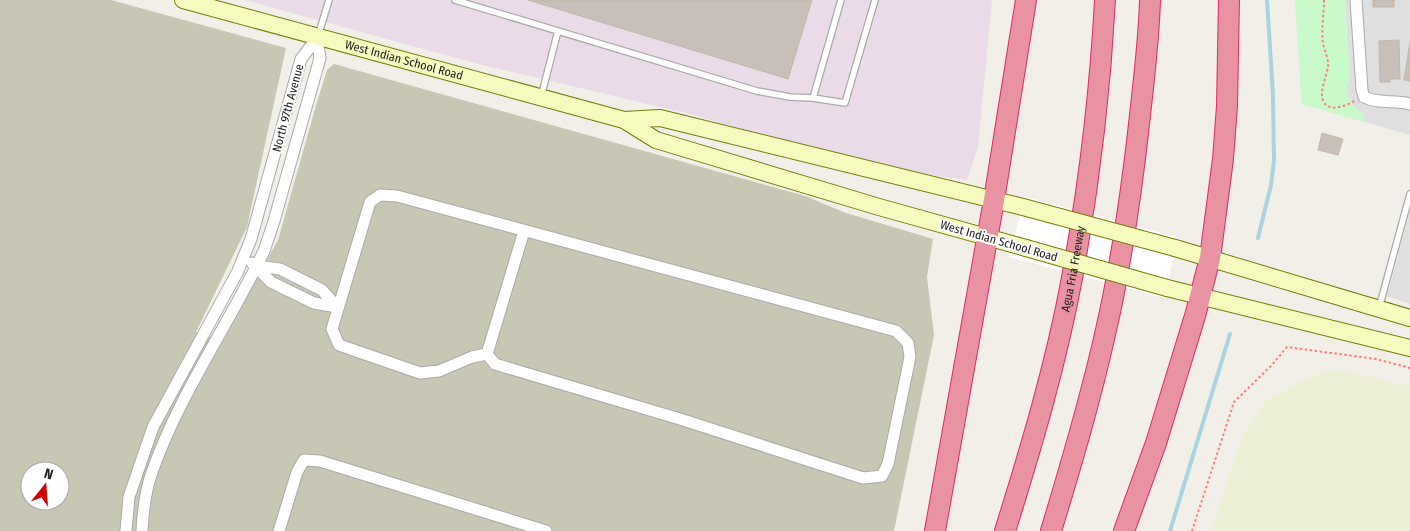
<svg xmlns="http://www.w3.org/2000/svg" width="1410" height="531" viewBox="0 0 1410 531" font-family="'Fira Sans Condensed',sans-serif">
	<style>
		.residential { fill: #e0dfdf }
		.industrial { fill: #ebdbe8 }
		.construction { fill: #c7c7b4; fill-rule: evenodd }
		.farmland { fill: #eef0d5 }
		.park { fill: #c8facc }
		.pier { fill: #fff }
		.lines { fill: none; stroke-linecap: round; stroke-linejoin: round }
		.stream { stroke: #aad3df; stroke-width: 4 }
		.building { fill: #c7bfb8; stroke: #c4b6ab }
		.service-casing { stroke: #a9a9a9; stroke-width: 8 }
		.minor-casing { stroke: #a9a9a9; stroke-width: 13 }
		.secondary-casing { stroke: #707d05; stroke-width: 18 }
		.motorway-casing { stroke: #dc2a67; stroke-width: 22 }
		.path { stroke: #fa8072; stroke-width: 2; stroke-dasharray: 2.5 2.5; stroke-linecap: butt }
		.service { stroke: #fff; stroke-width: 5.5 }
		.minor { stroke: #fff; stroke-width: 11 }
		.secondary { stroke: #f7fabf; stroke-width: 16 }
		.motorway { stroke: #e892a2; stroke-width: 20 }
		.secondary-bridge-casing { stroke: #707d05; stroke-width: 18; stroke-linecap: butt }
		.secondary-bridge { stroke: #f7fabf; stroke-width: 16 }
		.labels { text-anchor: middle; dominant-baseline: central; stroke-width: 4; stroke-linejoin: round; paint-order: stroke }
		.street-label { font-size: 12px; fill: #222; stroke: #fff }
	</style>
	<rect width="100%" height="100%" fill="#f2efe9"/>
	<path class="residential" d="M 1295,0 L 1410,0 L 1410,135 L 1302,104 Z
		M 1410,212 L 1410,304 L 1387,296 Z"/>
	<path class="industrial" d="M 245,0 L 992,0 L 978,147 L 967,180 L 892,169 L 792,144 L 690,114 L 478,64 Z"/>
	<path class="construction" d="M 0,0 L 111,0 L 286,48 L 247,227 L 196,332 L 222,341 L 278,240 L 317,102 L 327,70 L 334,64 L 805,196 L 846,213 L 933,239 L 927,277 L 934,335 L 894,531 L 0,531 ZM 30,471 L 60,471 L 60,501 L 30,501 Z"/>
	<path class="farmland" d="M 1335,369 L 1410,386 L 1410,531 L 1212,531 L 1243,434 L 1265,401 L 1309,377 Z"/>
	<path class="park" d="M 1295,0 L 1345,0 L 1350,78 L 1347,88 L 1349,101 L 1364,115 L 1364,122 L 1302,104 Z"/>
	<path class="pier" d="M 1025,197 L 1177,237 L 1165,298 L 1009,257 Z"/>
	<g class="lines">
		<path class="stream" d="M 1258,238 L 1271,185 L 1274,161 L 1273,95 L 1267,0
			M 1170,531 L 1230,334"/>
	</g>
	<path class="building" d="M 528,0 L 812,0 L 788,79 Z
		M 1373,0 L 1394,0 L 1394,7 L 1373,7 Z
		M 1399,40 L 1400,79 L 1390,79 L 1390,82 L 1380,82 L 1379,41 Z
		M 1410,42 L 1410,81 L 1404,80 Z
		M 1322,133 L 1343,139 L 1338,155 L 1318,150 Z"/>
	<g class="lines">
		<g class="service-casing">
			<path id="service" d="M 455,0 L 757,91 L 790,97 L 813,98
				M 841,0 L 813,98 L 845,103 L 875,0
				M 318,36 L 329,0
				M 541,97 L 558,31
				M 1379,308 L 1410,194"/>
		</g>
		<g class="minor-casing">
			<path id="minor" d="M 1356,0 L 1362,90 L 1364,97 C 1378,104 1394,100 1410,104
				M 380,195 L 397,196 L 896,331 L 908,343 L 910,357 L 888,464 L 882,476 L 863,478 L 680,419 L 495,364 L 487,354 L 472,357 L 439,371 L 420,373 L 339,345 L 332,329 L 370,202 Z
				M 252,263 L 271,282 L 314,303 L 337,307
				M 257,266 L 280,269 L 322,290 L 337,307
				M 487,354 L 524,231
				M 126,531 L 129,497 L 153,427 L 238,271 L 251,239 L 301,59 L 317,38
				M 142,531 C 143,512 145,493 151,475 C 178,396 228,326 264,251 L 274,221 L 320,58 L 317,38
				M 279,531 L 297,472 L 304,460 L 320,461 L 546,531"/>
		</g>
		<g class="secondary-casing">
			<g id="secondary">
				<path id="s1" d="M 183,0 L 624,120 L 656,140 L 879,207 L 1026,248"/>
				<path d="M 624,120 L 660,118 L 1023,207"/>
				<path d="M 1175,248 L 1410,318"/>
				<path d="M 1167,288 L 1410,348"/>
			</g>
		</g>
		<g class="motorway-casing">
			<g id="motorway">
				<path d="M 935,531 L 994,200 L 1026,0"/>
				<path id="s2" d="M 1005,531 C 1031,448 1056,364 1072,278 C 1089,186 1100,94 1105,0"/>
				<path d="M 1051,531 C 1071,465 1091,398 1106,330 C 1123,256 1133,181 1141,106 C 1145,71 1149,35 1150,0"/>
				<path d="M 1124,531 L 1156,443 L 1195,316 L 1210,258 L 1223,159 L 1227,106 L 1229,0"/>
			</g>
		</g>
		<path class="path" d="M 1324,0 C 1324,14 1321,29 1323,43 C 1324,51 1329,58 1328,66 C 1327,77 1317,95 1325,104 C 1333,112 1346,105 1355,101
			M 1192,531 L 1234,402 L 1271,366 L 1287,347 L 1376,359 L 1410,368"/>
		<use href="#service" class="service"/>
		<use href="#minor" class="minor"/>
		<use href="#secondary" class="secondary"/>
		<use href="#motorway" class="motorway"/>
		<g class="secondary-bridge-casing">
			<path id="secondary-bridge" d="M 1023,207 L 1175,248
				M 1026,248 L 1167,288"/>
		</g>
		<use href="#secondary-bridge" class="secondary-bridge"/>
	</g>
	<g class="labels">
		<g class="street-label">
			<text stroke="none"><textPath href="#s1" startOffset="229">West Indian School Road</textPath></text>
			<text transform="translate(288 108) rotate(-75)">North 97th Avenue</text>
			<text transform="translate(999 241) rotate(16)">West Indian School Road</text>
			<text stroke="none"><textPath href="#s2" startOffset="271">Agua Fria Freeway</textPath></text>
		</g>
	</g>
	<g transform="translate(45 486) rotate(17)"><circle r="24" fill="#ffffff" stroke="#a7a7a7"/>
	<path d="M0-4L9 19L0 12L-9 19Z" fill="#d40000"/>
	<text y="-8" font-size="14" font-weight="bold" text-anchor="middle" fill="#222222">N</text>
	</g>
</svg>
